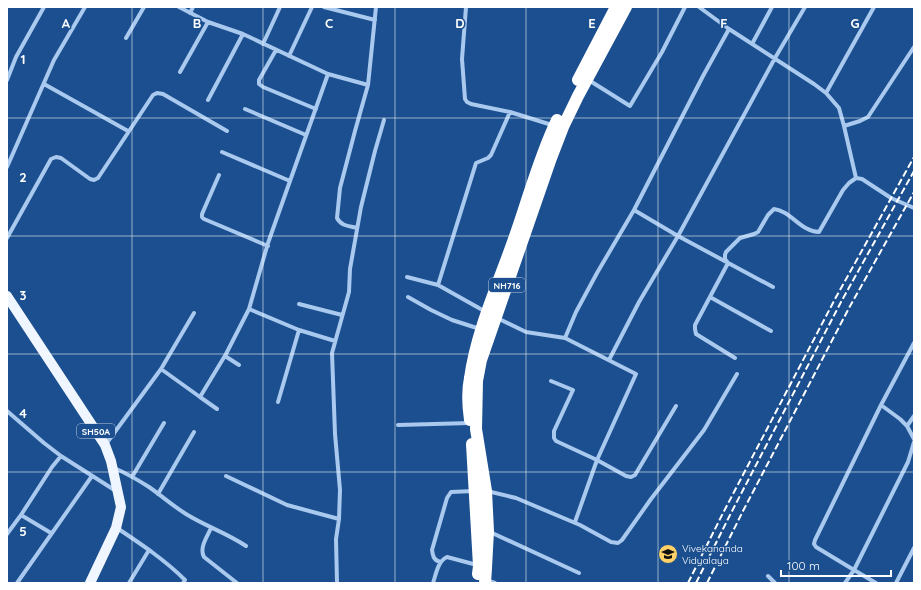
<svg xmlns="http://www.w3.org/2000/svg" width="921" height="590" viewBox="0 0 921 590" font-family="Quicksand,sans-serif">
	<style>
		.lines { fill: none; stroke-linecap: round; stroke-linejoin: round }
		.street { stroke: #a9c9ee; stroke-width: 4 }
		.primary { stroke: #f0f6ff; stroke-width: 10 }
		.highway { stroke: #fff; stroke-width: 12 }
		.rail { stroke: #fff; stroke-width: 2; stroke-dasharray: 7 3; stroke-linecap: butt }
		.grid { fill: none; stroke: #fff; stroke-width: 1; stroke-opacity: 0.55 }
		.labels { text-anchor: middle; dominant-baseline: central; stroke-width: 3; stroke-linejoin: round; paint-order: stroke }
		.shield { fill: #1b4f8f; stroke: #bbcadd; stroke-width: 1 }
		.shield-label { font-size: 9px; font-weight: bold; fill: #fff }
		.poi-label { font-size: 10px; fill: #fff; stroke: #1b4f8f; text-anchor: start }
		.grid-label { font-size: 13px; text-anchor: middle; font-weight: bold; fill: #fff; stroke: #1b4f8f; stroke-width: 3; stroke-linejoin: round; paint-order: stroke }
	</style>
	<rect width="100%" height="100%" fill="#1b4f8f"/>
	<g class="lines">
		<path class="street" d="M 179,7 L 208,22 L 243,34 L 328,74 L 368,85
			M 324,7 L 375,20
			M 466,7 L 462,59 L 465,99 L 467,102 L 471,104 L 510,112
			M 190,13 L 193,7
			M 729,29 L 814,84 L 826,93 L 839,108 L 844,126 L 856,178
			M 126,38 L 144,7
			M 263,44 L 280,7
			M 752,44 L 772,7
			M 276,50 L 259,80 L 259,84 L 263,87 L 316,109
			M 289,56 L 312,7
			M 180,72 L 208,22
			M 587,79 L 630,106 L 662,52 L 685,7
			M 7,80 L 16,57 L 44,7
			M 44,84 L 128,131
			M 826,93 L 874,7
			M 208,100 L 243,34
			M 245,109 L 306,135
			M 844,126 L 860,121 L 868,117 L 914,47
			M 222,152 L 290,181
			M 7,167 L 54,60 L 85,7
			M 219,175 L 202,214 L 202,217 L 204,219 L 268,246
			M 634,210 L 703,76 L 729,29 L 699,7
			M 357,228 C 349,226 341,226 337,218 L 340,188 L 355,131 L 368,85 L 376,7
			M 7,238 L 51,159 L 56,157 L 61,158 L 90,179 L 94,180 L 98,178 L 153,95 L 157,93 L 163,94 L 227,131
			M 407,277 L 438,285
			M 773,287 L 678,236 L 775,58 L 805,7
			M 408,297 L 431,310 L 452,320 L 480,329
			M 710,297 L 771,331
			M 299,304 L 342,315
			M 249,309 L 299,330 L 335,341
			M 486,312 L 438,285 L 476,163 L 488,158 L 491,155 L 510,112 L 552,125
			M 497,318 L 526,332 L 565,338 L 636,374 L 597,460 L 575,522
			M 565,338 L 576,312 L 597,273 L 634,210 L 678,236 L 639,302 L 609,360
			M 225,356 L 239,365
			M 735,358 L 696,334 L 695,329 L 695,325 L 728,263 L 725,259 L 725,255 L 726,252 L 740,238 L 754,234 L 758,232 L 768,215 L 774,209 C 791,211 801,232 819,232 L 843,190 L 849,183 L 856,178 L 862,179 L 891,198 L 914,208
			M 161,369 L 200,397 L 226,354 L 249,309 L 268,243 L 290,181 L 328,74
			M 551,381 L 573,390 L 554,431 L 554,438 L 556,441 L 597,460 L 626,476 L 631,477 L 635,475 L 676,406
			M 200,397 L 217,409
			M 278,402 L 299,330
			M 881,405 L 914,343
			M 7,411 L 44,443 L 61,456 L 52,467 L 21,515
			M 398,425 L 470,423
			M 907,426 L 914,416
			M 914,439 L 907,426 L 900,419 L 881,405 L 815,540 L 814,544 L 816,547 L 854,570 L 908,462 L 914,442
			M 106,444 L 161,369 L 194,313
			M 61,456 L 116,491
			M 114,468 C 126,473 138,480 149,487 C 162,496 173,506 186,514 C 205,526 227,533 246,546
			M 226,476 L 287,505 L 339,519
			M 132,477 L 164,423
			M 487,491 L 516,498 L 580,525 L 611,542 L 618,543 L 622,540 L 651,499 L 704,430 L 737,374
			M 158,494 L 194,432
			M 117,528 C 141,544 165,560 185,580 L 183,583
			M 211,528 C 207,537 199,548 204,557 L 237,583
			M 490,532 L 579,573
			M 7,534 L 21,515 L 51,533
			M 440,562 C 434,560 433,557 432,550 L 447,498 L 451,492 L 474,491
			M 768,576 L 775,583
			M 486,580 L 495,583
			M 17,583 L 92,476
			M 129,583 L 149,550
			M 337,583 L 336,539 L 339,519 L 340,490 L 335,434 L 332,353 L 349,292 L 350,269 L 361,207 L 375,151 L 384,120
			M 433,583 C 436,574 438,561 447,557 L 477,565
			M 845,583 L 854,570 L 876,583
			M 896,583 L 914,548"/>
		<path class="primary" d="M 7,296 L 105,445 L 111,461 L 121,507 L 116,528 L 90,583"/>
		<path class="highway" d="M 578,80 L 616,7
			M 470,420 C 468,406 467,392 470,378 C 477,329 498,285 514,239 C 528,200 539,157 557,120
			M 472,444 L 479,566 L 478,574
			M 485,583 L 486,568 L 488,531 L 486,491 L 476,429 L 477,381 L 481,360 L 551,158 L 563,127 L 578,96 L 626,7"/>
		<path class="rail" d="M 688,583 L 722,515 L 835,299 L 914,157
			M 696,583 L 730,515 L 841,302 L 914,171
			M 707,583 L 743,511 L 849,308 L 914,192"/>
	</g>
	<path class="grid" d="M 132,7 L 132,583M 263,7 L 263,583M 395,7 L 395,583M 526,7 L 526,583M 658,7 L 658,583M 789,7 L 789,583M 7,118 L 914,118M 7,236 L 914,236M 7,354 L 914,354M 7,472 L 914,472"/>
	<defs>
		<g id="school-disc" transform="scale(1)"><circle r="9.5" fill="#ffd166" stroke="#1b4f8f"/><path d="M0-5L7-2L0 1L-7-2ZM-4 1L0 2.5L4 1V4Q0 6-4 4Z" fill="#111"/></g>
	</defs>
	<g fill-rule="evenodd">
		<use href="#school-disc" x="668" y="554"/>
	</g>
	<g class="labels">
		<g class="shield">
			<rect x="489" y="278" width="36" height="14" rx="3"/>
			<rect x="77" y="424" width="38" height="14" rx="3"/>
		</g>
		<g class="shield-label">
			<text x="507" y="285">NH716</text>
			<text x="96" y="431">SH50A</text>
		</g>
		<g class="poi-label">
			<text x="682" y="548">Vivekananda<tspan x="682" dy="12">Vidyalaya</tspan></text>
		</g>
	</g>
	<g class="grid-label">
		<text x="66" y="28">A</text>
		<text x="197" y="28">B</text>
		<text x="329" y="28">C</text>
		<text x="460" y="28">D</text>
		<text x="592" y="28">E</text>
		<text x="724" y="28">F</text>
		<text x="855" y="28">G</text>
		<text x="23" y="64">1</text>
		<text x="23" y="182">2</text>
		<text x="23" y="300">3</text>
		<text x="23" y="418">4</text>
		<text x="23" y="536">5</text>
	</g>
	<rect width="921" height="590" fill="none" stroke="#ffffff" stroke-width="16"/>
	<path d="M781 570v6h110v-6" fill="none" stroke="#ffffff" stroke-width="2"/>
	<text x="787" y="570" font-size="12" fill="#ffffff" stroke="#1b4f8f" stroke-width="3" paint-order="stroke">100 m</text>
</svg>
